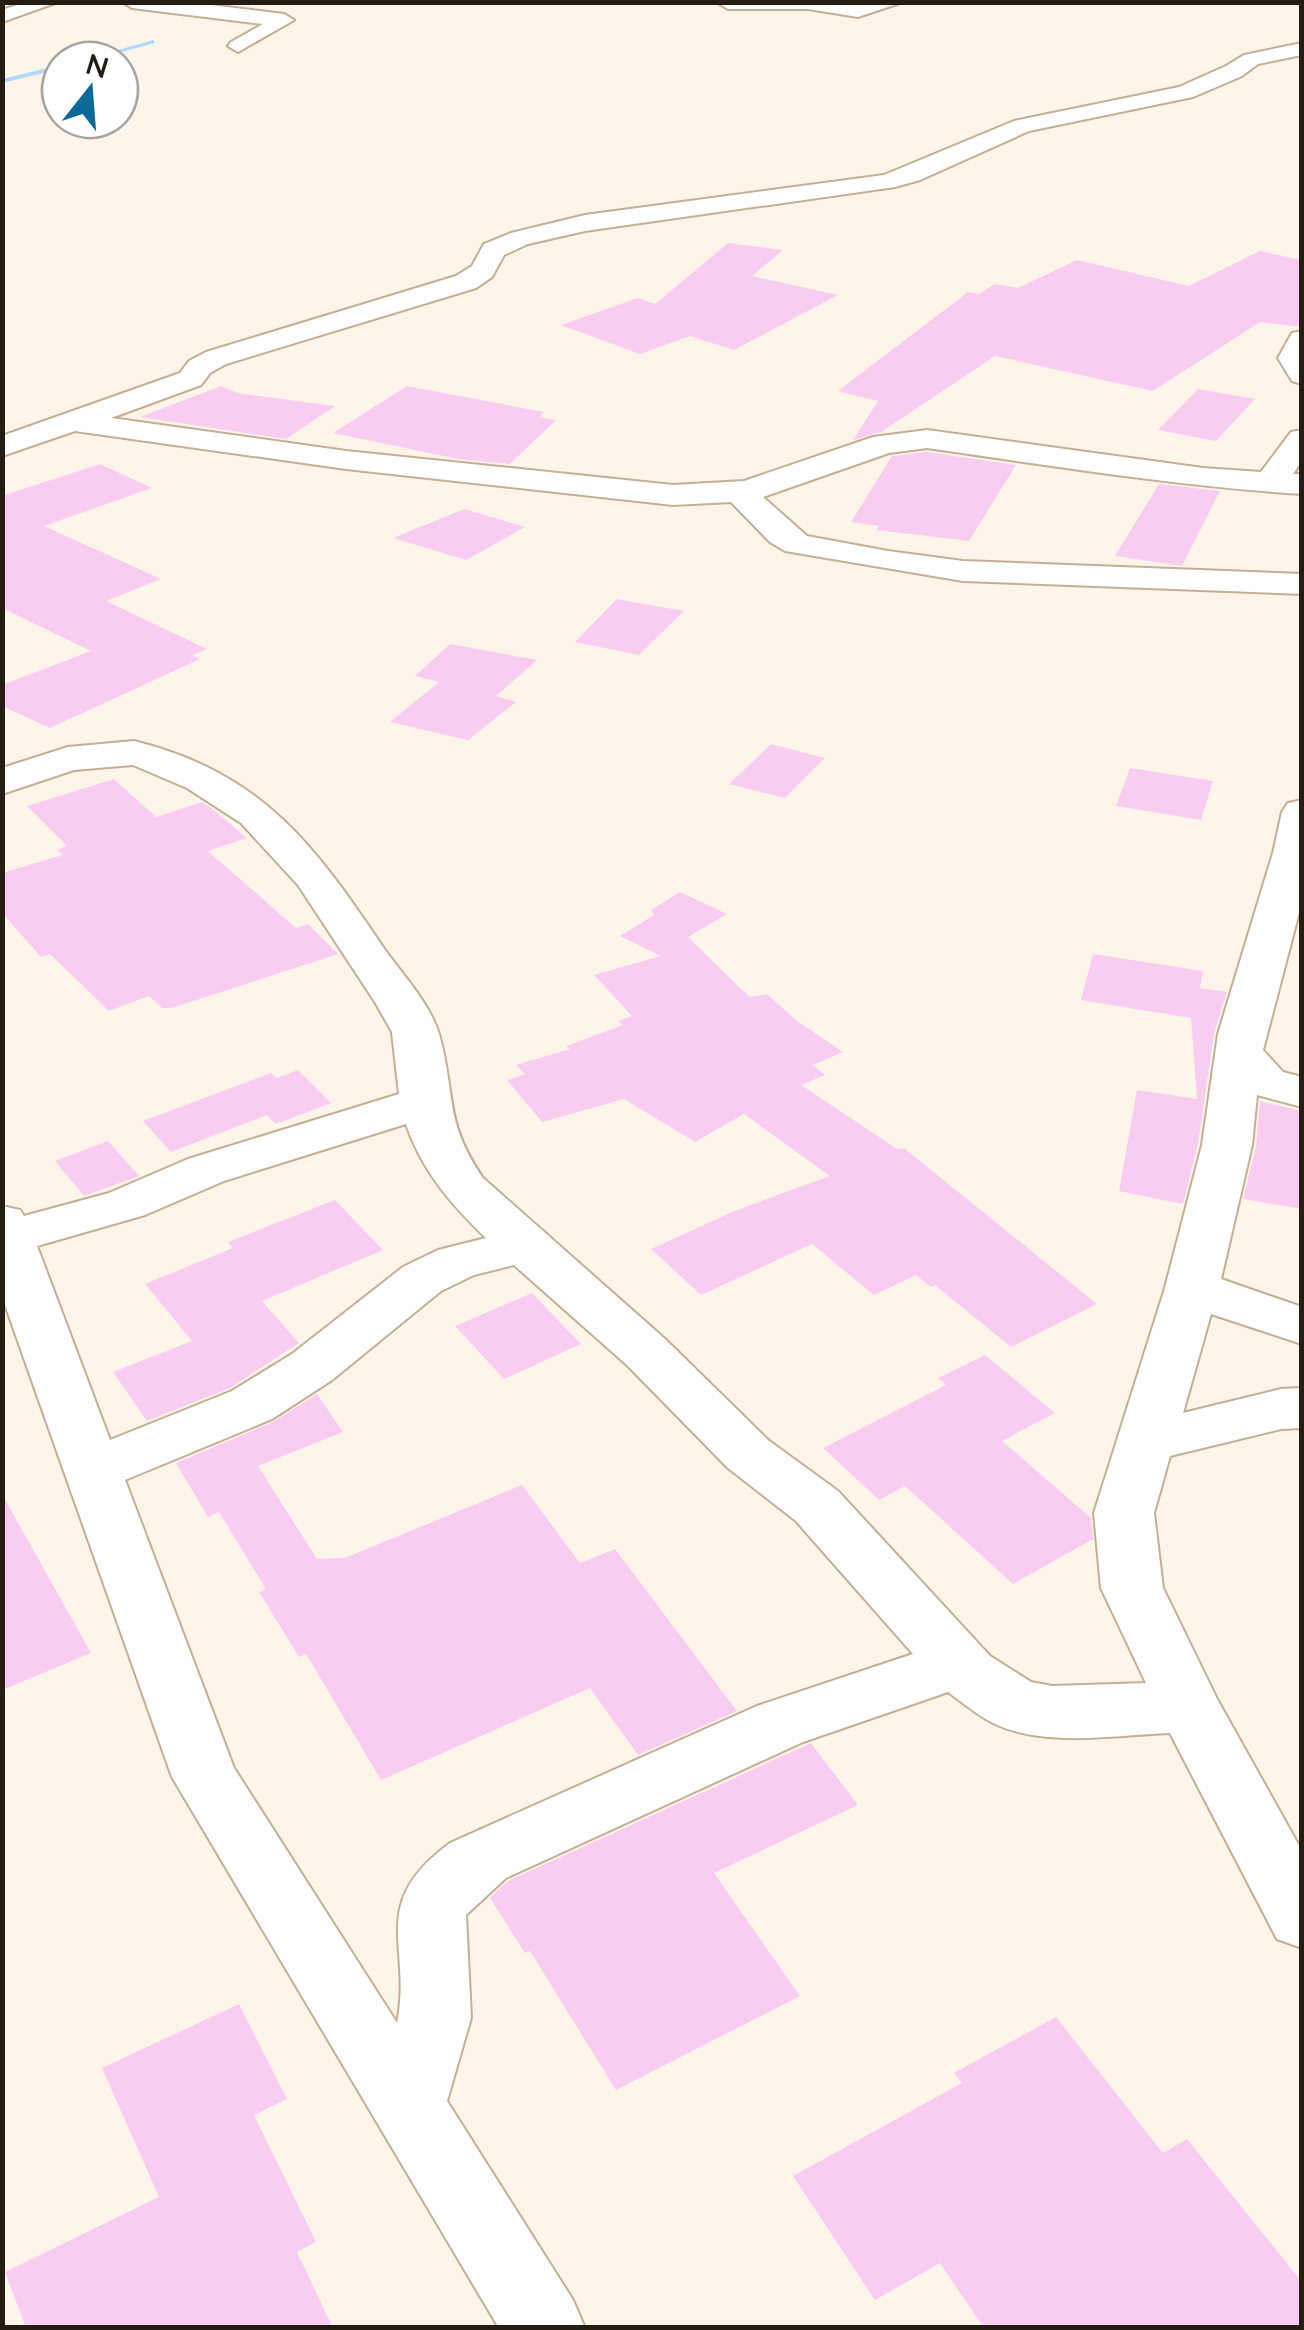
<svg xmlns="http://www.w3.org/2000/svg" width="1304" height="2330" viewBox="0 0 1304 2330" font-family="Lato,sans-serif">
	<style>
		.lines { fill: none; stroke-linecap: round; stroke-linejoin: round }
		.stream { fill: #add9ff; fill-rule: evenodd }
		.building { fill: #f9ccf1 }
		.minor-casing { stroke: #c3af95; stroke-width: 4 }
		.minor { fill: #fff; fill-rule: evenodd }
	</style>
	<rect width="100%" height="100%" fill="#fef5ea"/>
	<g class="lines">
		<path class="stream" d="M 153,40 L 155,43 L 93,60 L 83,60 Z
			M 60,65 L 60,69 L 2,83 L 2,79 Z"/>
	</g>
	<path class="building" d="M 728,243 L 783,250 L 752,276 L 838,295 L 734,350 L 690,336 L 640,354 L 561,325 L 638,298 L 655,304 Z
		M 1260,251 L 1302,260 L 1302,327 L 1260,322 L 1153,391 L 995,356 L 881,432 L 853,440 L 878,401 L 838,391 L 968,292 L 979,294 L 995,284 L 1018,288 L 1077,260 L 1189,286 Z
		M 221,386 L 238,393 L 335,406 L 286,439 L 140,417 Z
		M 407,386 L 544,412 L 539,417 L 556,420 L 510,464 L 458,459 L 333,433 Z
		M 1198,389 L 1255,399 L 1216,441 L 1158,430 Z
		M 927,452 L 1016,465 L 969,541 L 877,530 L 879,526 L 851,522 L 892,456 Z
		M 100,464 L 152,488 L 44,526 L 161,579 L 106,601 L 207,649 L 192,655 L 200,659 L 50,728 L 2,706 L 2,685 L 91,651 L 2,608 L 2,496 Z
		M 1159,484 L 1220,491 L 1182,566 L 1115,556 Z
		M 464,509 L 525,527 L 466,560 L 393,538 Z
		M 617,599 L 684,611 L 639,655 L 575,642 Z
		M 450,644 L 537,660 L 496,696 L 516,702 L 468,740 L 390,722 L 439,682 L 415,676 Z
		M 771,744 L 825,758 L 785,798 L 729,784 Z
		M 1130,768 L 1213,781 L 1201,820 L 1116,806 Z
		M 114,779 L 156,817 L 202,802 L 211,808 L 247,838 L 208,851 L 296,928 L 308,924 L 338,954 L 172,1008 L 162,1008 L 149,996 L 109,1011 L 50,954 L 41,957 L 2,913 L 2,873 L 63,855 L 57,850 L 67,846 L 27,806 Z
		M 680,892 L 727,914 L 688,937 L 741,989 L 750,997 L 767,994 L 797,1021 L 843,1052 L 813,1065 L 825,1075 L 801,1085 L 897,1149 L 905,1149 L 1097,1304 L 1011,1347 L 935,1285 L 931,1287 L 916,1275 L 874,1295 L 812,1244 L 701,1295 L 651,1249 L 737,1210 L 830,1176 L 744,1114 L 695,1142 L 624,1099 L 542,1122 L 507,1080 L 525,1074 L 516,1065 L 570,1049 L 566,1046 L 623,1025 L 618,1021 L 632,1016 L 594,975 L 661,956 L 620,936 L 654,915 L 651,910 Z
		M 1093,954 L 1203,971 L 1200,988 L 1227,992 L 1214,1033 L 1198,1144 L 1183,1204 L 1119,1191 L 1137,1090 L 1197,1099 L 1191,1018 L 1081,1000 Z
		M 298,1070 L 331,1103 L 276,1124 L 267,1115 L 171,1152 L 143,1121 L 271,1073 L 277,1078 Z
		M 1260,1101 L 1302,1111 L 1302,1209 L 1243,1199 L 1256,1146 Z
		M 108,1141 L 139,1176 L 84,1196 L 55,1161 Z
		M 335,1200 L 383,1250 L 262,1301 L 299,1343 L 230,1388 L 147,1421 L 113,1372 L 192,1341 L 145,1284 L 233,1248 L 228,1242 Z
		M 532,1293 L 581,1344 L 504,1379 L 455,1326 Z
		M 985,1355 L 1055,1413 L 1002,1441 L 1091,1518 L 1093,1539 L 1013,1584 L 905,1486 L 879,1500 L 823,1448 L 946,1385 L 938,1378 Z
		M 317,1394 L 343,1432 L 258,1466 L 317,1559 L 345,1558 L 522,1485 L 580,1563 L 615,1549 L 737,1711 L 638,1755 L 590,1688 L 381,1780 L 306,1654 L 299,1657 L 259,1592 L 266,1589 L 219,1512 L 208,1517 L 176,1463 L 273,1422 Z
		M 2,1494 L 91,1653 L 2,1690 Z
		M 811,1743 L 858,1805 L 714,1873 L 800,1996 L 616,2090 L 530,1951 L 525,1953 L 490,1898 L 508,1881 Z
		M 239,2004 L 287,2099 L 254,2115 L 316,2242 L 297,2252 L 333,2328 L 26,2328 L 5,2272 L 159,2197 L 102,2068 Z
		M 1056,2017 L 1163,2153 L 1187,2139 L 1302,2282 L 1302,2328 L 984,2328 L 940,2263 L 875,2300 L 793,2176 L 962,2083 L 954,2073 Z"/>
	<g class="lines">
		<g class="minor-casing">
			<path id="minor" d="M 26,2 L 58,2 L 2,22 L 2,10 Z
				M 123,2 L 186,2 L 284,14 L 294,20 L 238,52 L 228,46 L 231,42 L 263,24 L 132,8 Z
				M 842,2 L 903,2 L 858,17 L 808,9 L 728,9 L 718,3 Z
				M 1302,43 L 1302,55 L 1258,64 L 1242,76 L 1193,97 L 1029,131 L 920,180 L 895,187 L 585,231 L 528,244 L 504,255 L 492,277 L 476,288 L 226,364 L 210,373 L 201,385 L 111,418 L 346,451 L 673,485 L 744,481 L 873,437 L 927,430 L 1203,468 L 1261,472 L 1291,432 L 1302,430 L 1302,461 L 1293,474 L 1302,474 L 1302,494 C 1178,486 1052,466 927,448 L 889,453 L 763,497 L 807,536 L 888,551 L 963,561 L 1302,574 L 1302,594 L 963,581 L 785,551 L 770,542 L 731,502 L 673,505 L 346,469 L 75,431 L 2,456 L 2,436 L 180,373 L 189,361 L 206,352 L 456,276 L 472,266 L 484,244 L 511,233 L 585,215 L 884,175 L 1014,121 L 1179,87 L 1226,66 L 1244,55 Z
				M 1302,331 L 1302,384 L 1292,381 L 1278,358 L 1292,333 Z
				M 134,741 C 263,773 315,846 385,950 C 403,975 430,1004 439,1034 C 456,1093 443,1120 483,1178 L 665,1339 L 768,1440 L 838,1491 L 990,1656 L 1031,1682 L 1052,1686 L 1146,1683 L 1101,1588 L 1094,1513 L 1165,1288 L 1202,1145 L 1218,1034 L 1273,853 L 1282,812 L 1288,803 L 1302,800 L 1302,901 L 1263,1050 L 1283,1072 L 1302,1077 L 1302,1107 L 1257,1095 L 1252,1145 L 1221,1279 L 1302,1307 L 1302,1344 L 1211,1314 L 1183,1413 L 1281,1389 L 1302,1388 L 1302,1428 L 1281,1429 L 1170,1456 L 1154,1513 L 1163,1588 L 1217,1699 L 1302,1851 L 1302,1948 L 1277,1939 L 1170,1733 C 1115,1735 1044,1748 993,1723 C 977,1715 962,1702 948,1692 L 803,1742 L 506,1878 L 466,1915 L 471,2018 L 447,2101 L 573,2300 L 585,2328 L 499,2328 L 172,1777 L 2,1296 L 2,1206 L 20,1210 L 24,1216 L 109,1193 L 188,1159 L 399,1094 L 392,1032 L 375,1002 L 298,885 L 241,823 L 187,788 L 133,765 L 74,770 L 2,794 L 2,768 L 68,747 ZM 406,1124 C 422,1171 451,1204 486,1238 L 438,1250 L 403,1267 L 292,1354 L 232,1391 L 110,1440 L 37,1246 L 145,1215 L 224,1181 ZM 514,1265 L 627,1365 L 728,1468 L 796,1521 L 913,1654 L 757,1706 L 450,1843 C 366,1905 413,1945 397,2023 L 234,1768 L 125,1480 L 272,1419 L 332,1380 L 441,1291 L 474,1275 Z"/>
		</g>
		<use href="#minor" class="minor"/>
	</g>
	<rect width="1304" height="2330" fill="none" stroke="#251d13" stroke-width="10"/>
	<g transform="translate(90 90) rotate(17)"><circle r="48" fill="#ffffff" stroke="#a8a5a1" stroke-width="2.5"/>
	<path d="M0-8L18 38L0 25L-18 38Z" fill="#0d6998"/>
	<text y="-15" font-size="28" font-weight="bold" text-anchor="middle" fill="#251d13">N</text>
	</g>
</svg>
